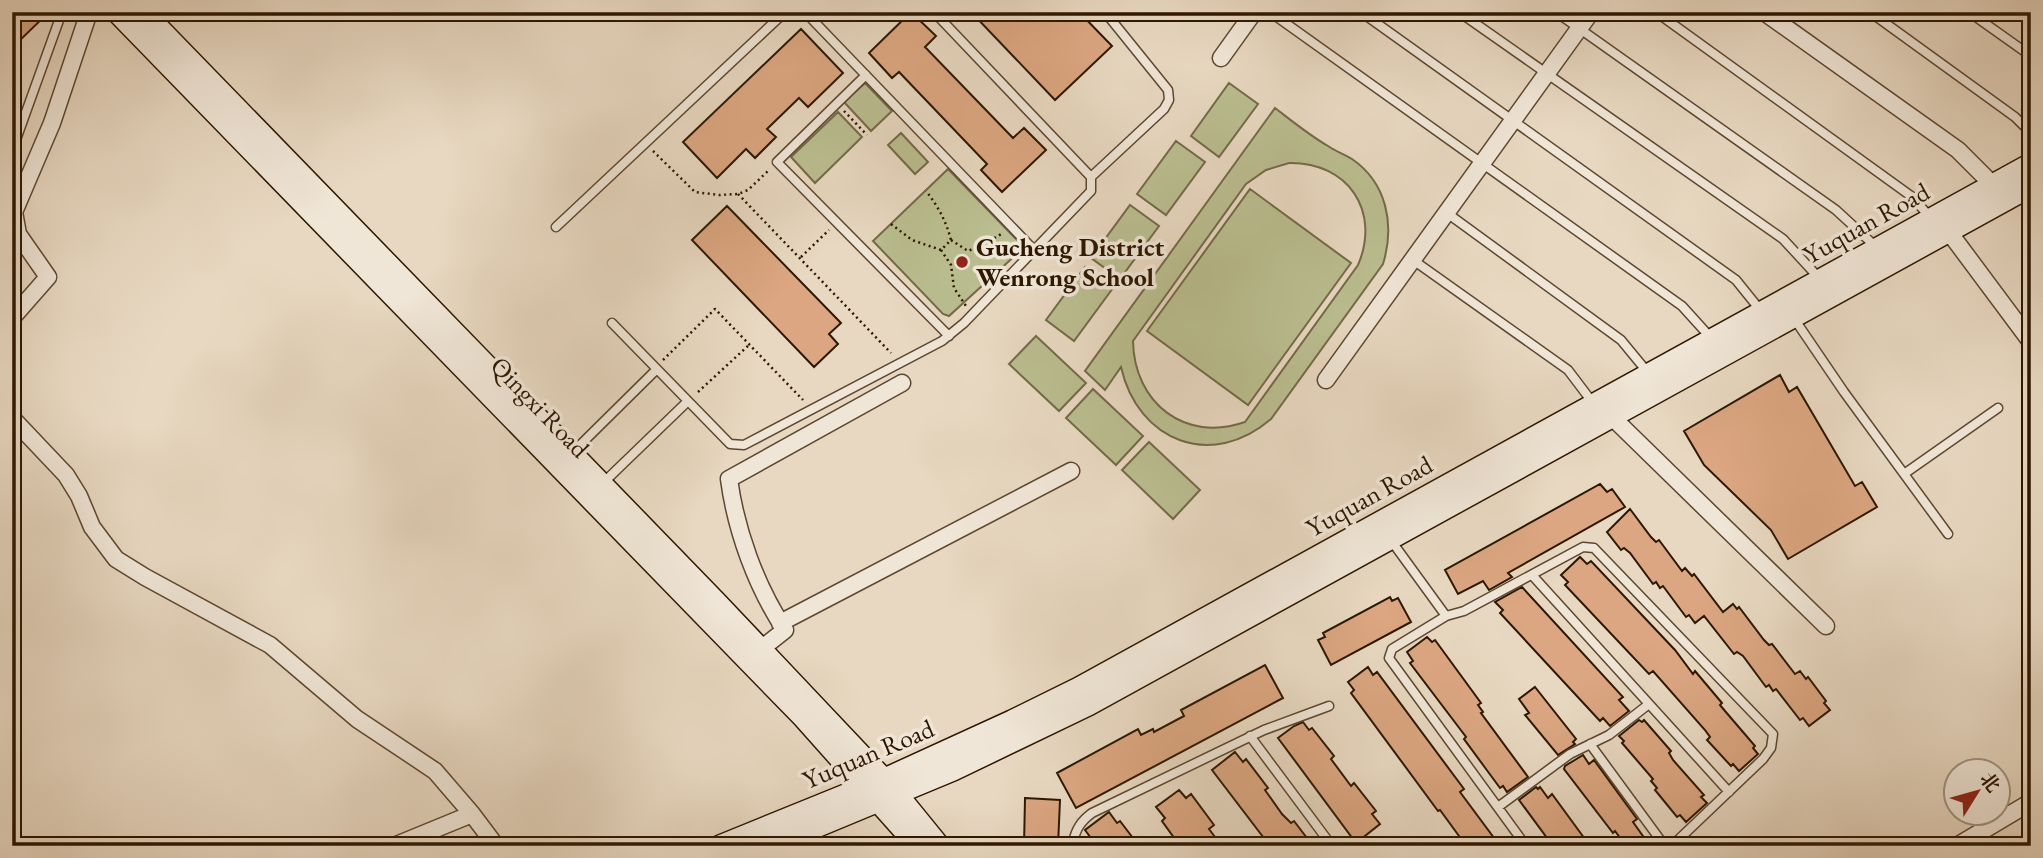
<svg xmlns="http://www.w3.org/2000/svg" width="2043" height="858" viewBox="0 0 2043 858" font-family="'EB Garamond','Noto Serif SC',serif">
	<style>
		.green { fill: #babe90; stroke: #746a48; stroke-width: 2; fill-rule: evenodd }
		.building { fill: #dba681; stroke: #2d1700; stroke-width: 2 }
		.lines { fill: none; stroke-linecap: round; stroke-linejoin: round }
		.lane-casing { stroke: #5c4730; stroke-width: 11 }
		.street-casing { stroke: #5c4730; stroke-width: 19 }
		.secondary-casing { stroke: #2d1700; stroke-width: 24 }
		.path { stroke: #2d1700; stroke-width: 2.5; stroke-dasharray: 2 3.5; stroke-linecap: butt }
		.lane { stroke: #f0e6d7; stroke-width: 8 }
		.street { stroke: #f0e6d7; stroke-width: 16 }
		.secondary { stroke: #f0e6d7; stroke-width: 21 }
		.poi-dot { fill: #8f2418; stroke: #f0e6d7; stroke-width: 2.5 }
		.labels { text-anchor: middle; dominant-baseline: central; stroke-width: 7; stroke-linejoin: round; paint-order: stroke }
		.street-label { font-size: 26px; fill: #2d1700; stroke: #f0e6d7 }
		.poi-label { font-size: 26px; font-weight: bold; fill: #2d1700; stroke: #f0e6d7; text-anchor: start }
	</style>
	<rect width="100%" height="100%" fill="#e8d8c1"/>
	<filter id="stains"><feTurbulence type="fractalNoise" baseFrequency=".00286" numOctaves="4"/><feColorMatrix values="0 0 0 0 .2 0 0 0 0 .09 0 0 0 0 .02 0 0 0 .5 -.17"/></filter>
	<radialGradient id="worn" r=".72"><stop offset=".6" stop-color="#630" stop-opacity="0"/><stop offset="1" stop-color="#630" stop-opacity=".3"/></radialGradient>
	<path class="green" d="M 865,83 L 892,111 L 871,131 L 844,102 Z
		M 1229,83 L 1258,104 L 1219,157 L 1191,136 Z
		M 1275,108 C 1292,121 1309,135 1328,146 C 1335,151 1344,154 1352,159 C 1387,183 1395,225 1383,264 L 1271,419 C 1212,470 1138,442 1121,367 L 1105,390 L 1085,371 ZM 1289,163 C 1348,162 1381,211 1358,265 L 1245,422 C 1185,443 1134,403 1133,341 L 1246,184 L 1266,170 Z
		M 838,112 L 862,137 L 815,183 L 791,157 Z
		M 901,133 L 928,162 L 915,174 L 888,145 Z
		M 1176,141 L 1205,162 L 1166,215 L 1137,194 Z
		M 948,169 L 1018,241 L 1019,252 L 949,316 L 943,314 L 873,241 Z
		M 1250,189 L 1351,263 L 1248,405 L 1147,331 Z
		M 1130,205 L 1159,226 L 1120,279 L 1091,258 Z
		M 1085,267 L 1113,288 L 1074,341 L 1046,320 Z
		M 1036,336 L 1086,383 L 1059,411 L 1009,364 Z
		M 1093,389 L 1143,436 L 1116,465 L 1066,418 Z
		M 1149,442 L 1200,490 L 1173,519 L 1122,470 Z"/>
	<path class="building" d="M 12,12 L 49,12 L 12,48 Z
		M 911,12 L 936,36 L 925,47 L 1013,138 L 1024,128 L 1046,150 L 1002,192 L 981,170 L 987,164 L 899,72 L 892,78 L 869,53 Z
		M 971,12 L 1079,12 L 1112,46 L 1055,100 Z
		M 801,29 L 843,73 L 808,107 L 799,98 L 767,129 L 776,137 L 755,158 L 746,149 L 717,178 L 683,142 Z
		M 727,206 L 841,323 L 829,334 L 838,344 L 814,367 L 692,240 Z
		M 1780,375 L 1789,392 L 1797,387 L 1855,486 L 1862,482 L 1877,507 L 1788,559 L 1771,530 L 1704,465 L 1684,431 Z
		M 1600,484 L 1607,492 L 1612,489 L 1625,507 L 1508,573 L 1512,577 L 1489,590 L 1483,581 L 1458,594 L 1445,570 Z
		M 1630,509 L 1651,537 L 1656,542 L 1659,540 L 1682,571 L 1685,568 L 1692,576 L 1694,574 L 1723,612 L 1733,604 L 1737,609 L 1739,607 L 1764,640 L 1769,645 L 1772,644 L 1795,674 L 1800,671 L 1806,679 L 1808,677 L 1826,701 L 1824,703 L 1830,710 L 1809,726 L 1803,718 L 1800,720 L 1776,689 L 1773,691 L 1769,685 L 1766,687 L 1743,656 L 1737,652 L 1734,654 L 1704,616 L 1695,623 L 1689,615 L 1686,617 L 1663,586 L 1660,588 L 1656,582 L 1653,584 L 1630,553 L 1624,548 L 1621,550 L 1607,532 Z
		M 1580,557 L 1587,564 L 1591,561 L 1675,650 L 1693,674 L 1695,671 L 1722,703 L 1720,705 L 1725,711 L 1755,746 L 1753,748 L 1758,754 L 1739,771 L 1733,764 L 1731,766 L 1707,740 L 1710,737 L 1705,730 L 1653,671 L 1649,674 L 1565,585 L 1568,582 L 1561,575 Z
		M 1522,587 L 1623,697 L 1619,700 L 1629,711 L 1610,726 L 1603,718 L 1600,721 L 1500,613 L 1503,610 L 1495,602 Z
		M 1390,597 L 1392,601 L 1398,598 L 1411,622 L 1331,665 L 1318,640 L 1325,637 L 1323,633 Z
		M 1427,637 L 1432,642 L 1435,640 L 1481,703 L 1478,705 L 1483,712 L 1481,713 L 1528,777 L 1507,792 L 1503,786 L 1500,788 L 1486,769 L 1464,739 L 1466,737 L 1460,729 L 1410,663 L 1413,661 L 1407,652 Z
		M 1265,665 L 1283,698 L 1076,808 L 1057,773 L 1138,729 L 1141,735 L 1153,729 L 1154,732 L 1184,716 L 1181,710 Z
		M 1368,667 L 1373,675 L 1377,672 L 1464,789 L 1460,792 L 1500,846 L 1447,846 L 1459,836 L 1440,810 L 1438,811 L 1351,693 L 1354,690 L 1348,682 Z
		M 1535,687 L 1576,739 L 1573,742 L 1575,744 L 1558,755 L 1525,715 L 1529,713 L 1519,699 Z
		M 1639,720 L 1642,722 L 1644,720 L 1671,751 L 1669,753 L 1673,760 L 1704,795 L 1701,797 L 1707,803 L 1686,822 L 1680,815 L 1677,817 L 1655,790 L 1657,788 L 1651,781 L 1653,779 L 1622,743 L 1624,741 L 1619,736 Z
		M 1303,722 L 1309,730 L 1312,728 L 1334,756 L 1331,759 L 1351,786 L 1354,783 L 1376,811 L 1372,814 L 1380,824 L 1356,843 L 1278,738 L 1294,726 Z
		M 1235,752 L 1243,762 L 1246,759 L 1268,788 L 1265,790 L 1282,814 L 1291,823 L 1294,821 L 1313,846 L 1270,846 L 1212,770 Z
		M 1583,755 L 1589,764 L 1594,760 L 1637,819 L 1633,822 L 1650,846 L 1626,846 L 1615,831 L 1613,833 L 1564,769 L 1565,766 Z
		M 1536,787 L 1538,789 L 1540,787 L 1548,798 L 1552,794 L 1590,846 L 1553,846 L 1519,800 Z
		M 1179,790 L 1186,798 L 1191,794 L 1214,825 L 1209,829 L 1215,837 L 1204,846 L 1180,846 L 1162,821 L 1165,818 L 1156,807 Z
		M 1025,798 L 1060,800 L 1058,846 L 1024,846 Z
		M 1109,812 L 1117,823 L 1120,821 L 1139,846 L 1097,846 L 1085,830 Z"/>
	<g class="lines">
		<g class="lane-casing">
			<path id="lane" d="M 805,12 L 1034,250
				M 1270,12 L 1682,306 L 1711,338
				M 1361,12 L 1736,280 L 1761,311
				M 1459,12 L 1783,239 L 1819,278
				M 1556,12 L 1836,210 L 1875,246
				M 1656,12 L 1911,196 L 1931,218
				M 1870,12 L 2015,117 L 2031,133
				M 1969,12 L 2031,56
				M 866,75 L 777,162 L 949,336
				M 12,151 L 62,12
				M 1091,177 L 1164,109 L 1169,100 L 1168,90 L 1105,12
				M 1447,213 L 1621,340 L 1649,374
				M 556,227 L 785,12
				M 1413,260 L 1568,370 L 1593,403
				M 1793,317 L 1844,392 L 1948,534
				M 612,323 L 730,444 L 744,445 L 942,341 L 964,323 L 1091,191 L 1091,177 L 934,12
				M 572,453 L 657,369
				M 1904,474 L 1998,408
				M 602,484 L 688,401
				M 1390,539 L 1446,616
				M 1532,575 L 1729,792
				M 1250,736 L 1326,838 L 1330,846
				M 1498,807 L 1570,754 L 1609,735 L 1649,704
				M 1076,846 L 1073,842 C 1076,829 1081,821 1092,813 L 1264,730 L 1329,706
				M 1526,846 L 1389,658 L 1392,649 L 1446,616 L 1464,611 L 1583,547 L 1594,548 L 1773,734 L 1771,748 L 1763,759 L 1677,841 L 1664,845 L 1590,744"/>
		</g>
		<g class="street-casing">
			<path id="street" d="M 1764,12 L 1958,150 L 1993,185
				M 1221,58 L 1254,12
				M 1949,232 L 2031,342
				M 12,318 L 48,277 L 18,234 L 14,212 L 52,123 L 89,12
				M 1326,380 L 1591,12
				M 1612,417 L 1826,626
				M 12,418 L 66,475 L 79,496 L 92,527 L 116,559 L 145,577 L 270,645 L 357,719 L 435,771 L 472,814 L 496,846
				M 780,623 L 1071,471
				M 761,649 L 785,630 C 756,586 736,531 729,479 L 902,383
				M 394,846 L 472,814
				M 1957,846 L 2031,802"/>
		</g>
		<g class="secondary-casing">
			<path id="secondary" d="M 117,12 L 804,718 L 918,846
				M 143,12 L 716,602 L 891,787 L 939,846
				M 720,846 L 885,779 L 1012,721 L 1079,688 L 2031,164
				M 770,846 L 953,770 L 1088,705 L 2031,186"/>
		</g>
		<path class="path" d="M 844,111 L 867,135
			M 653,151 L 695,192 L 719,195 L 738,194 L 748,190 L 768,171
			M 738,194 L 891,353
			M 891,224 L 912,240 L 941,250 L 951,240 C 946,221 938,206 926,191
			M 951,240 L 968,251 L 984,244 L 1003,233
			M 941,250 L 951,265 L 954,288 L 966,306
			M 801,257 L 829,230
			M 663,360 L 715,309 L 803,400
			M 698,392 L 750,344"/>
		<use href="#lane" class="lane"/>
		<use href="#street" class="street"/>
		<use href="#secondary" class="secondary"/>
	</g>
	<circle class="poi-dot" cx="962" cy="262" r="7"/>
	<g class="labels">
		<g class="street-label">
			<text transform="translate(1866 223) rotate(-29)">Yuquan Road</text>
			<text transform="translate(540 407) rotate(46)">Qingxi Road</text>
			<text transform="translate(1369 496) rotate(-29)">Yuquan Road</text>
			<text transform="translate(868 754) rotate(-23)">Yuquan Road</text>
		</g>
		<g class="poi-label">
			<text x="976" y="247">Gucheng District<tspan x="976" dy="30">Wenrong School</tspan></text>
		</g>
	</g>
	<rect width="2043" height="858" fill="none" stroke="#e8d8c1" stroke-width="42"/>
	<rect x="14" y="14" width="2015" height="830" fill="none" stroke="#2d1700" stroke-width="3.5"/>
	<rect x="21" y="21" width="2001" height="816" fill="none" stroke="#2d1700" stroke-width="2"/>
	<g transform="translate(1977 792) rotate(53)"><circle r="33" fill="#f0e6d7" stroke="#a29381" stroke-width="2"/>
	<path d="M0-5L12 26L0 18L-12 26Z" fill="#8f2418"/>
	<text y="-10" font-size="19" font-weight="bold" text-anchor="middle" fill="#2d1700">北</text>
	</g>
	<rect width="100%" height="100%" filter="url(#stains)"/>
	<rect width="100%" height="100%" fill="url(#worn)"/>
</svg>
